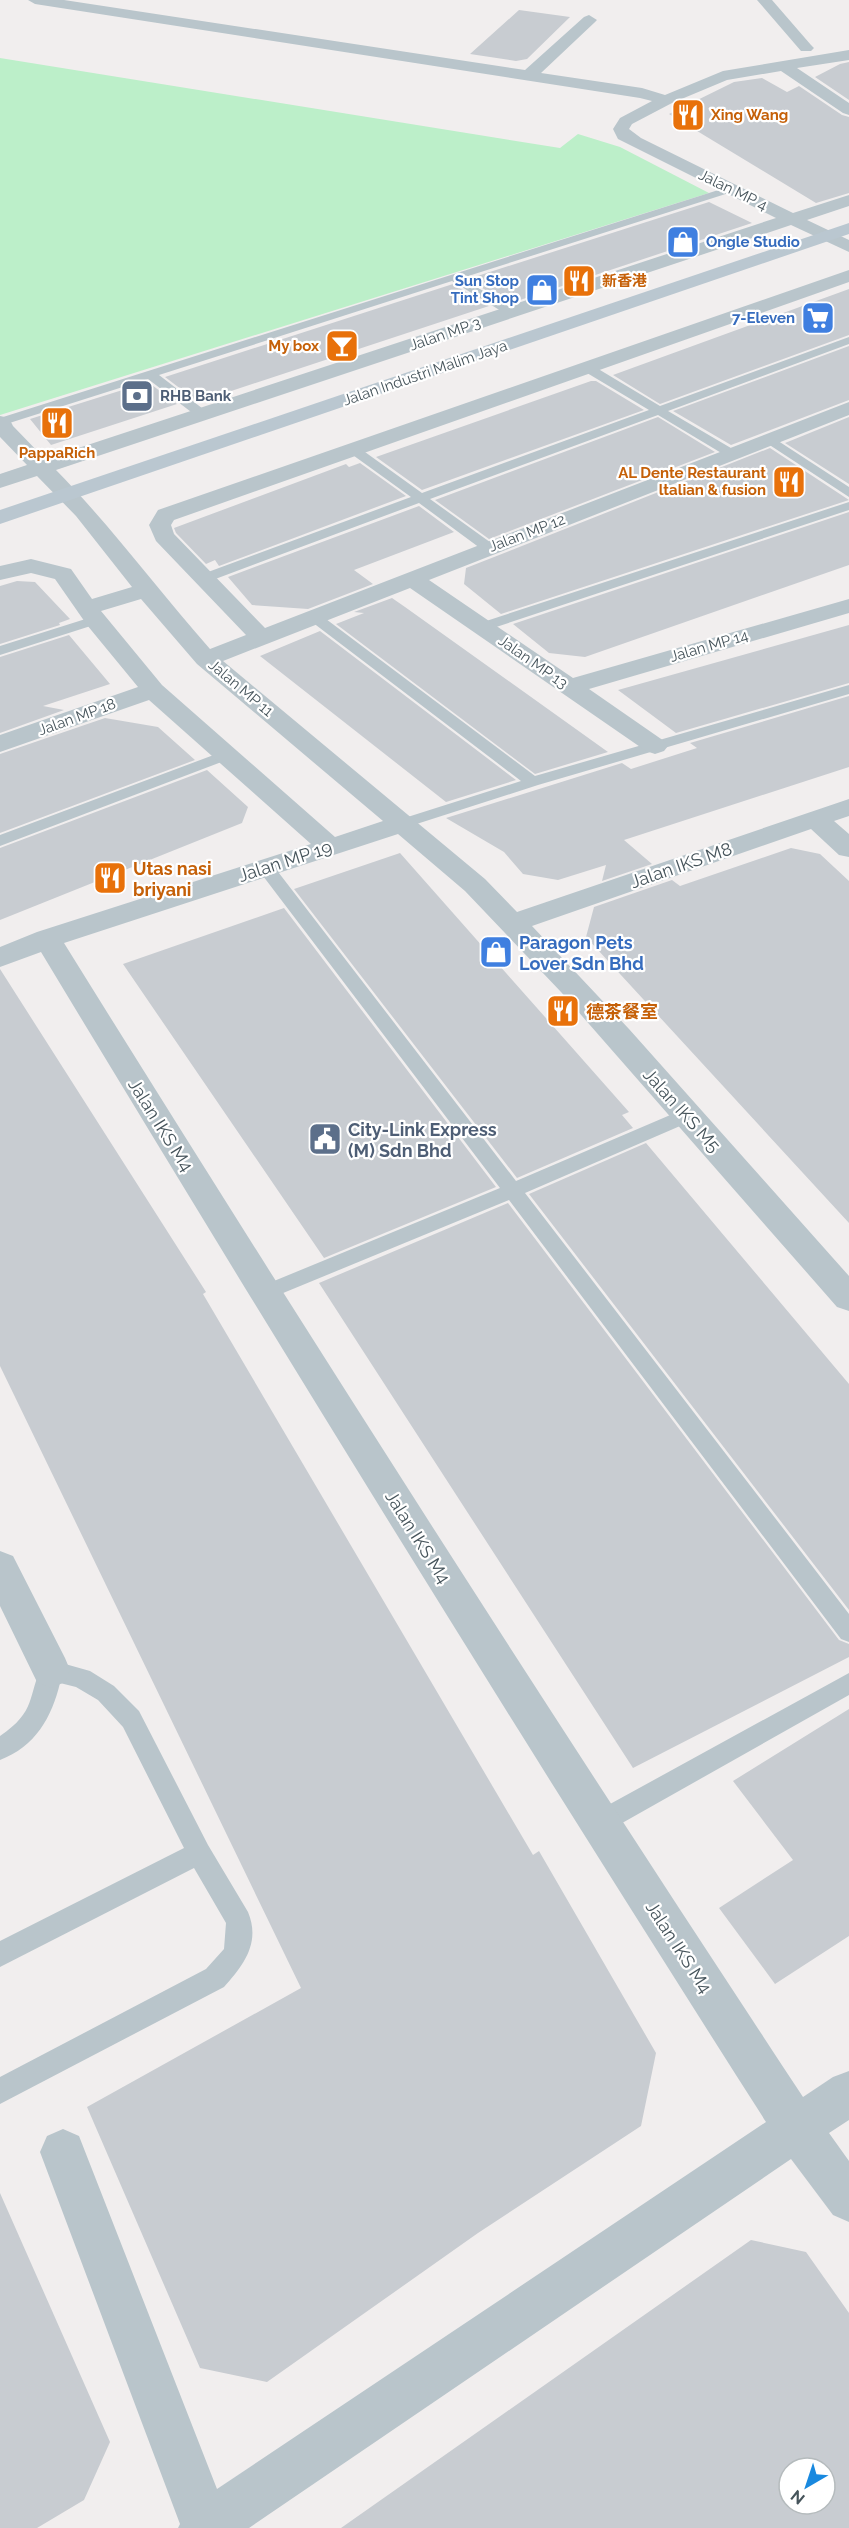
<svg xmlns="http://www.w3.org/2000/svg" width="849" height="2528" viewBox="0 0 849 2528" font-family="Raleway,'Noto Sans SC',sans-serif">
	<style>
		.green { fill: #bcefc9 }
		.building { fill: #c8ccd1; fill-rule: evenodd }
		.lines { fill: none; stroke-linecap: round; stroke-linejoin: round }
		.service { fill: #b9c5cb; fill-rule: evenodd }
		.minor { fill: #b9c5cb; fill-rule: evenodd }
		.secondary { fill: #bac7d0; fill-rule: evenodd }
		.labels { text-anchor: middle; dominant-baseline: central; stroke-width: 4.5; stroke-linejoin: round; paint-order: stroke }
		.far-food-label { font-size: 15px; font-weight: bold; fill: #c56008; stroke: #fff; text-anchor: start }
		.far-street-label { font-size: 15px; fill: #46545b; stroke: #fff }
		.far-shop-label { font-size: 15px; font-weight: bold; fill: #366cbe; stroke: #fff; text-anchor: end }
		.far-service-label { font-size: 15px; font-weight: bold; fill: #4e5e75; stroke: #fff; text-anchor: start }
		.street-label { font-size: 18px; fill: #46545b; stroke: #fff }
		.food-label { font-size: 18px; font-weight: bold; fill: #c56008; stroke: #fff; text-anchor: start }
		.shop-label { font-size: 18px; font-weight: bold; fill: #366cbe; stroke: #fff; text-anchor: start }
		.service-label { font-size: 18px; font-weight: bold; fill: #4e5e75; stroke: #fff; text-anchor: start }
	</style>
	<rect width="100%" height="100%" fill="#f1eeee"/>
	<path class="green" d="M 0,58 L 560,148 L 578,134 L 620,147 L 709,193 L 0,415 Z"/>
	<path class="building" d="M 519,10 L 570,17 L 527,59 L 516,61 L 470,54 Z
		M 849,62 L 849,100 L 815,77 L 840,64 Z
		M 762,78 L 787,92 L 799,86 L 842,115 L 849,117 L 849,193 L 816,203 L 669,114 L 734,82 Z
		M 709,202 L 752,223 L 508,304 L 468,279 Z
		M 453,284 L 489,306 L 198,402 L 165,377 Z
		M 849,289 L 849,335 L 660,404 L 613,375 Z
		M 849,346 L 849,400 L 731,445 L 673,411 Z
		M 591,381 L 596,381 L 644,410 L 422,490 L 376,457 Z
		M 148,382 L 177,404 L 51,445 L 30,419 Z
		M 658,417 L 715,452 L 489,539 L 435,500 Z
		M 849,417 L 849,484 L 785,443 Z
		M 770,448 L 849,500 L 501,614 L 464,584 L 466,568 Z
		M 360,463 L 406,496 L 219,566 L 215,560 L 206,564 L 176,533 L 174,528 L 346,464 L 349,467 Z
		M 419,506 L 454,532 L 354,570 L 373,584 L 308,609 L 252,605 L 228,577 Z
		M 849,512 L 849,565 L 585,657 L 549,653 L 513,624 Z
		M 17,581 L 35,582 L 70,619 L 59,623 L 60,625 L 0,644 L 0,586 Z
		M 392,598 L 405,607 L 608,752 L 535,774 L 336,624 L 364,613 L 354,612 Z
		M 849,625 L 849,683 L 676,733 L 618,690 Z
		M 320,631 L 516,780 L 446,802 L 260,656 Z
		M 69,635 L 110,684 L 43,706 L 64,710 L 0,733 L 0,657 Z
		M 849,696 L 849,767 L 624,840 L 652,864 L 602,881 L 606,865 L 558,880 L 523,874 L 504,852 L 446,818 L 622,763 L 631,769 L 697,748 L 690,743 Z
		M 105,718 L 158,727 L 195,760 L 0,833 L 0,754 Z
		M 207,770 L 248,807 L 242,823 L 0,920 L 0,848 Z
		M 791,848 L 820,854 L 849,881 L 849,1223 L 586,937 L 594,907 L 672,880 L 680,886 Z
		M 400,853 L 629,1112 L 622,1115 L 633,1128 L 517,1178 L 294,889 Z
		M 284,908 L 496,1187 L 324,1258 L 123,964 Z
		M 0,969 L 206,1292 L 203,1294 L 533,1855 L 539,1851 L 656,2053 L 641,2126 L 478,2233 L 267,2382 L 200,2368 L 87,2107 L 301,1988 L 0,1366 Z
		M 646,1143 L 849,1384 L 849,1610 L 529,1194 Z
		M 508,1203 L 839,1640 L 849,1644 L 849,1657 L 633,1768 L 319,1283 Z
		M 849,1709 L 849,1936 L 775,1984 L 719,1908 L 793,1860 L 733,1781 Z
		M 0,2193 L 110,2442 L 84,2500 L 37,2528 L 0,2528 Z
		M 751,2240 L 806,2252 L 849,2313 L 849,2528 L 341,2528 ZM 789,2468 L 825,2468 L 825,2504 L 789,2504 Z"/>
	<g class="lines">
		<path class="service" d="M 731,186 L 736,189 L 735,191 L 462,278 L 514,310 L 514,314 L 506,314 L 452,281 L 159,375 L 207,412 L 207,418 L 199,418 L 148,379 L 0,426 L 0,418 Z
			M 849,337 L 849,344 L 668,411 L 736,451 L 738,454 L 736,457 L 728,457 L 658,415 L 430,499 L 494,545 L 496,548 L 494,551 L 484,551 L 419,503 L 210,581 L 205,582 L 198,578 L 200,575 L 411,497 L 350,453 L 348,450 L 350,447 L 358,447 L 422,493 L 649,410 L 582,370 L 582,364 L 590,364 L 660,406 Z
			M 769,435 L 849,487 L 849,497 L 765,442 L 763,439 L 765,436 Z
			M 849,502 L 849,510 L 487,630 L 482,631 L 475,627 L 477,624 Z
			M 313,612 L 318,613 L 535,776 L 849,685 L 849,694 L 538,785 L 401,829 L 395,827 L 393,824 L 395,821 L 521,781 L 308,619 L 306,616 Z
			M 95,616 L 100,617 L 102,620 L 100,623 L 0,655 L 0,646 Z
			M 227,750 L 232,752 L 235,755 L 232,758 L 0,846 L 0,835 Z
			M 266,863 L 272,864 L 516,1181 L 682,1110 L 688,1108 L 694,1110 L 697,1115 L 694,1120 L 525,1193 L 849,1614 L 849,1642 L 841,1639 L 509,1200 L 271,1298 L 264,1301 L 257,1298 L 254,1293 L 257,1288 L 500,1188 L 260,872 L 258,868 Z
			M 51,1660 L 90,1671 L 114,1686 L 139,1711 L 208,1845 L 248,1912 C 261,1943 243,1966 224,1987 L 0,2104 L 0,2077 L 206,1969 L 224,1949 L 226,1923 L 194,1868 L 0,1967 L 0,1941 L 184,1848 L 123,1727 L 98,1700 L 76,1687 L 60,1683 C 52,1717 35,1747 0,1760 L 0,1736 C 37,1711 27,1697 43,1663 Z
			M 849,1673 L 849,1695 L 608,1831 L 599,1835 L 590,1831 L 587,1823 L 590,1815 Z"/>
		<path class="minor" d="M 28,0 L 64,0 L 525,70 L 584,17 L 589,15 L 597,20 L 594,23 L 541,73 L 642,88 L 665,95 L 723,71 L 849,50 L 849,60 L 797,68 L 849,103 L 849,115 L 843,113 L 781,71 L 727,80 L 672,103 L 632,124 L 629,129 L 641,138 L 793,213 L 849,195 L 849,206 L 807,220 L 849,240 L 849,252 L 791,225 L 56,470 C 111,526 158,590 210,649 L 246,635 L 156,541 L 149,525 L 158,510 L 849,270 L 849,282 L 174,520 L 171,525 L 174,534 L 265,628 L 849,402 L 849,415 L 429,580 L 573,678 L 849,599 L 849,613 L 589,689 L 664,741 L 668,746 L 664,751 L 655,754 L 646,751 L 410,588 L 223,661 L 485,879 L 517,912 L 849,799 L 849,816 L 834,821 L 849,834 L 849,857 L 839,855 L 811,829 L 532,926 L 629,1029 L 849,1276 L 849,1311 L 837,1307 L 561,992 L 465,891 L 398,834 L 64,943 C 305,1331 552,1716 803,2097 L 833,2077 L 849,2071 L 849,2120 L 829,2133 L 849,2161 L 849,2222 L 833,2215 L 791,2159 L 249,2528 L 178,2528 L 180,2524 L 40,2152 L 47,2136 L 63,2129 L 79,2136 L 217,2489 L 766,2122 C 519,1735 278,1345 41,952 L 0,967 L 0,947 L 37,932 L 311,844 L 149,700 L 0,752 L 0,735 L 138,687 L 87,625 L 55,579 L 31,573 L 0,580 L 0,566 L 31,559 L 71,569 L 92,599 L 132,587 L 76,516 L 37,476 L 0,488 L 0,474 L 27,465 L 0,437 L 0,416 L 9,418 L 13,426 L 45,459 L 776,218 L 618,139 L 613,129 L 620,118 L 652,101 L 640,98 L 35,4 ZM 141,599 L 197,664 L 383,821 L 335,837 L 162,685 L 101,611 Z
			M 757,0 L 772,0 L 811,45 L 814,48 L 811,51 L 801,51 Z
			M 0,1551 L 13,1556 L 65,1658 L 70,1670 L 65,1682 L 51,1688 L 37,1682 L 0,1606 Z"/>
		<path class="secondary" d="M 849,223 L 849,234 L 0,524 L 0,510 Z"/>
	</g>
	<defs>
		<g id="restaurant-square" transform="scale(1.725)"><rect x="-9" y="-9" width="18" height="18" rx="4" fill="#e8710a" stroke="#fff"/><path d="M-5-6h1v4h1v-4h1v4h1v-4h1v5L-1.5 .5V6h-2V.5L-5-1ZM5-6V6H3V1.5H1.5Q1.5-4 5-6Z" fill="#fff"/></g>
		<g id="shop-square" transform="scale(1.725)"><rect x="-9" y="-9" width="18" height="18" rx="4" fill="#3f7fe0" stroke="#fff"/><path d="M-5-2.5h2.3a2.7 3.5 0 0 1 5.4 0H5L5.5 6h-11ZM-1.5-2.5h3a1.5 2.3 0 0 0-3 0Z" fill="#fff"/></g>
		<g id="supermarket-square" transform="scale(1.725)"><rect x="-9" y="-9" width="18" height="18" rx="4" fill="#3f7fe0" stroke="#fff"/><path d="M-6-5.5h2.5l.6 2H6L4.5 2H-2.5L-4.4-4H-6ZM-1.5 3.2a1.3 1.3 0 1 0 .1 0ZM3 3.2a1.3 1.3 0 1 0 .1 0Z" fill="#fff"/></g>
		<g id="bar-square" transform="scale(1.725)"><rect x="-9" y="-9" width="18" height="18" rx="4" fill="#e8710a" stroke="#fff"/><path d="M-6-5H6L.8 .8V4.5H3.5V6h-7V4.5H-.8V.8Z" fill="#fff"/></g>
		<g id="bank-square" transform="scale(1.725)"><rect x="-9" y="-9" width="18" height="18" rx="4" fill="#5c6f8a" stroke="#fff"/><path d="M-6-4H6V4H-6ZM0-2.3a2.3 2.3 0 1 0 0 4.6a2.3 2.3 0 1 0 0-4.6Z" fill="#fff"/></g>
		<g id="civic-square" transform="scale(1.725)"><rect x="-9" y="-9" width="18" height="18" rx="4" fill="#5c6f8a" stroke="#fff"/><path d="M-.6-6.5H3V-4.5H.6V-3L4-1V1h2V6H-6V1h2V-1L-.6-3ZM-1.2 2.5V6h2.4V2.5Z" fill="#fff"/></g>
	</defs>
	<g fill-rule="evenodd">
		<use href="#restaurant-square" x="688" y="115"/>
		<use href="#shop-square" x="683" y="242"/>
		<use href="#restaurant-square" x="579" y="281"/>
		<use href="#shop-square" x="542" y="290"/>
		<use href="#supermarket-square" x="818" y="318"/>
		<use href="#bar-square" x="342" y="346"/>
		<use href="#bank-square" x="137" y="396"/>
		<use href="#restaurant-square" x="57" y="423"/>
		<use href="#restaurant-square" x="789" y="482"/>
		<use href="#restaurant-square" x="110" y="878"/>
		<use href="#shop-square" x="496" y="952"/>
		<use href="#restaurant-square" x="563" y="1011"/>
		<use href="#civic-square" x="325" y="1139"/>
	</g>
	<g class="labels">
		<g class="far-food-label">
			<text x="711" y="115">Xing Wang</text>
			<text x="602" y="281">新香港</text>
			<text x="319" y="346" text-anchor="end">My box</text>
			<text x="57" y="453" text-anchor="middle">PappaRich</text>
			<text x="766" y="473" text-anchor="end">AL Dente Restaurant<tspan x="766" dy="17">ltalian &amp; fusion</tspan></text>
		</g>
		<g class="far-street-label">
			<text transform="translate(733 190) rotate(26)">Jalan MP 4</text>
			<text transform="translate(445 334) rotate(-19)">Jalan MP 3</text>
			<text transform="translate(425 373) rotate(-19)">Jalan Industri Malim Jaya</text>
			<text transform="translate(527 533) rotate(-21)">Jalan MP 12</text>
			<text transform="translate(709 646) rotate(-16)">Jalan MP 14</text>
			<text transform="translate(533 662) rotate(35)">Jalan MP 13</text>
			<text transform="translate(241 688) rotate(40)">Jalan MP 11</text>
			<text transform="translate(77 717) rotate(-20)">Jalan MP 18</text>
		</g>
		<g class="far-shop-label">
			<text x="706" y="242" text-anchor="start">Ongle Studio</text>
			<text x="519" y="281">Sun Stop<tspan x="519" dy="17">Tint Shop</tspan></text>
			<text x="795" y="318">7-Eleven</text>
		</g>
		<g class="far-service-label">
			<text x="160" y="396">RHB Bank</text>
		</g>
		<g class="street-label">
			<text transform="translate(285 861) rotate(-18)">Jalan MP 19</text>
			<text transform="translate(681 865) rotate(-19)">Jalan IKS M8</text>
			<text transform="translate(682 1110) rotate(48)">Jalan IKS M5</text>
			<text transform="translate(161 1125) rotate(58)">Jalan IKS M4</text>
			<text transform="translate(418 1537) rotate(58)">Jalan IKS M4</text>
			<text transform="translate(679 1947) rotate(57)">Jalan IKS M4</text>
		</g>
		<g class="food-label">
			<text x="133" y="868">Utas nasi<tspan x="133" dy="21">briyani</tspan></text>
			<text x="586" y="1011">德茶餐室</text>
		</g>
		<g class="shop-label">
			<text x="519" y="942">Paragon Pets<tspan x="519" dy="21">Lover Sdn Bhd</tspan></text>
		</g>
		<g class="service-label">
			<text x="348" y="1129">City-Link Express<tspan x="348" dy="21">(M) Sdn Bhd</tspan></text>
		</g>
	</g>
	<g transform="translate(807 2486) rotate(219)"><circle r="28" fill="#ffffff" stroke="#b5bbbd" stroke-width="1.5"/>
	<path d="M0-4.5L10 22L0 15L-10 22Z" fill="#1989df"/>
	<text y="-9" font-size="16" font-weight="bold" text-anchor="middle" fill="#46545b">N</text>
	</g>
</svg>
